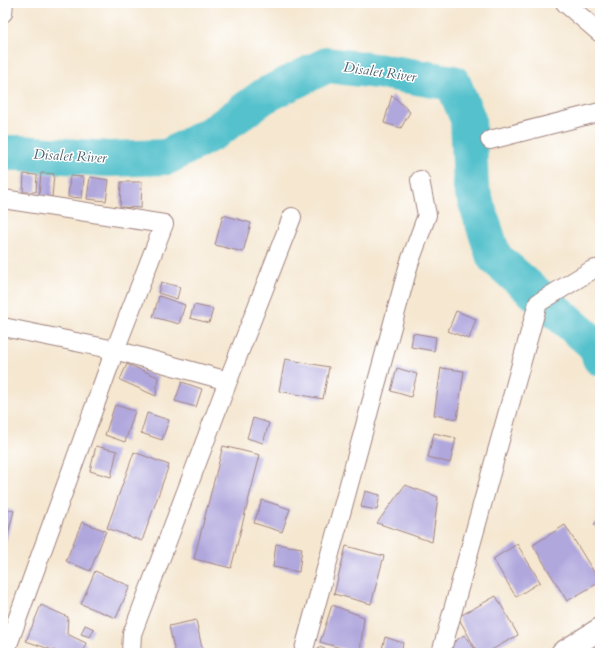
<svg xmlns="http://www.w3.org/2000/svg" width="603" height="656" viewBox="0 0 603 656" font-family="Cardo,serif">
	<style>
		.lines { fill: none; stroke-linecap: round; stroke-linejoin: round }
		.river { stroke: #54c1cc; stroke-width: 36 }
		.building { fill: #b0a7dd }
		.minor-casing { stroke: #a0837e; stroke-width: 20 }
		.primary-casing { stroke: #a0837e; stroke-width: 24 }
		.minor { stroke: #fff; stroke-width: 18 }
		.primary { stroke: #fff; stroke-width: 22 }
		.labels { text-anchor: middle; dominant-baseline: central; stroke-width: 3; stroke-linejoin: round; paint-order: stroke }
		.water-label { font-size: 14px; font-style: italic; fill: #4e606b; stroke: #fff }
	</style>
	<rect width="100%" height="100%" fill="#fff"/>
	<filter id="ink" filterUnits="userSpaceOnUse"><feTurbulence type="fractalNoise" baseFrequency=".025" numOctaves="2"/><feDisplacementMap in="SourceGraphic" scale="8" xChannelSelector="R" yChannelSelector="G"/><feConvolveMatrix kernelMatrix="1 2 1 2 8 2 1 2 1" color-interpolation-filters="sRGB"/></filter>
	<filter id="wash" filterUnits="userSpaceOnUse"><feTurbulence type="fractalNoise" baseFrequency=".012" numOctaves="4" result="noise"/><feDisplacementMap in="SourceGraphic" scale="16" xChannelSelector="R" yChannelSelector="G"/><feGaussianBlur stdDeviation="0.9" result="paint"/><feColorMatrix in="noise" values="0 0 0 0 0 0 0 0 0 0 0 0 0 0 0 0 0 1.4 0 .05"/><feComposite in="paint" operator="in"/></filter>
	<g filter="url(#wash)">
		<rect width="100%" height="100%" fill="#f5e7d0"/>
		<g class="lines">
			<path class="river" d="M 3,153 L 19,153 L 109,159 L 167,157 L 216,131 L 264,96 L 327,65 L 392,73 L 453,83 L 468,119 L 471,187 L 494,257 L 595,345 L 600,358"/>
		</g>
		<g id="blocks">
			<path class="building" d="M 392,95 L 410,112 L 401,128 L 384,123 Z
				M 41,173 L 54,174 L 52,197 L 39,195 Z
				M 24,174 L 37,175 L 36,192 L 23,192 Z
				M 70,176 L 84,177 L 82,198 L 68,197 Z
				M 90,177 L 109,180 L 106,201 L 87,199 Z
				M 121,182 L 142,182 L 141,208 L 120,207 Z
				M 223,215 L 251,223 L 243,252 L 215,245 Z
				M 161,282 L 180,287 L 177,299 L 158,293 Z
				M 159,296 L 185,305 L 179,324 L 153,317 Z
				M 194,305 L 213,309 L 209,323 L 190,318 Z
				M 456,311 L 476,319 L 469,339 L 448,331 Z
				M 413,333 L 436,337 L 434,351 L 411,347 Z
				M 285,359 L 329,367 L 323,399 L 279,391 Z
				M 127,364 L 158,377 L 156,396 L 120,380 Z
				M 397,368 L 417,374 L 411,397 L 391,391 Z
				M 441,368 L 464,371 L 457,419 L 434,415 Z
				M 182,382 L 202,389 L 196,407 L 175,401 Z
				M 115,405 L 135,411 L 125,442 L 105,435 Z
				M 147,413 L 169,420 L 162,440 L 141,433 Z
				M 253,418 L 269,423 L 263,443 L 247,438 Z
				M 434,433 L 456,438 L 450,463 L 428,457 Z
				M 96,446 L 117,451 L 111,477 L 90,471 Z
				M 223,446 L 260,455 L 231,568 L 194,559 Z
				M 134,452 L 169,465 L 142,541 L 107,528 Z
				M 405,485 L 438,497 L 432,542 L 377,523 Z
				M 365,491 L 380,495 L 377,510 L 361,507 Z
				M 262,500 L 290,509 L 282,532 L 254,523 Z
				M 3,508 L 14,511 L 6,541 L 3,540 Z
				M 600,520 L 600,533 L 594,524 Z
				M 82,522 L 106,531 L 90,571 L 66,561 Z
				M 565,525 L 600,582 L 567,601 L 533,545 Z
				M 276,544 L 302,548 L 299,572 L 273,567 Z
				M 517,544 L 540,582 L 516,597 L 493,559 Z
				M 346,546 L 384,556 L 371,604 L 334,594 Z
				M 95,571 L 130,586 L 116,618 L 81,604 Z
				M 496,596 L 518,635 L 486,653 L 478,653 L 458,617 Z
				M 41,605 L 68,617 L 67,634 L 86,643 L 83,653 L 61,653 L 26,641 Z
				M 332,605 L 364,617 L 360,653 L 358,653 L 320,642 Z
				M 196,620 L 203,653 L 175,653 L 169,626 Z
				M 85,625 L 94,629 L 90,637 L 81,634 Z
				M 464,635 L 478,653 L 446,653 L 443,650 Z
				M 385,637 L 403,643 L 401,653 L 381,653 Z
				M 319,647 L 337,653 L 317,653 Z"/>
		</g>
	</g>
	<g filter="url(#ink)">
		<use href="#blocks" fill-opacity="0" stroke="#a0837e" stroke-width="1"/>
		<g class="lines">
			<g class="minor-casing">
				<path id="minor" d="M 565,3 L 600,33
					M 3,13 L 4,3
					M 490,140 L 600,112
					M 3,199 L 164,224 L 115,350 L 5,653
					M 3,327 L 115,350 L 228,381
					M 131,653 L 132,634 L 228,381 L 292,217
					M 303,653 L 409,264 L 427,215 L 420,180
					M 441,653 L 538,303 L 592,270 L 600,268"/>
			</g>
			<g class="primary-casing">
				<path id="primary" d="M 562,653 L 600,629"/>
			</g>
			<use href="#minor" class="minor"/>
			<use href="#primary" class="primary"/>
		</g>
	</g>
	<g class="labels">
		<g class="water-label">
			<text transform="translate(380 72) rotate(8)">Disalet River</text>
			<text transform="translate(70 156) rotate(3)">Disalet River</text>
		</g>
	</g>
	<rect width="603" height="656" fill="none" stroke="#fff" stroke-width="16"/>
</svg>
